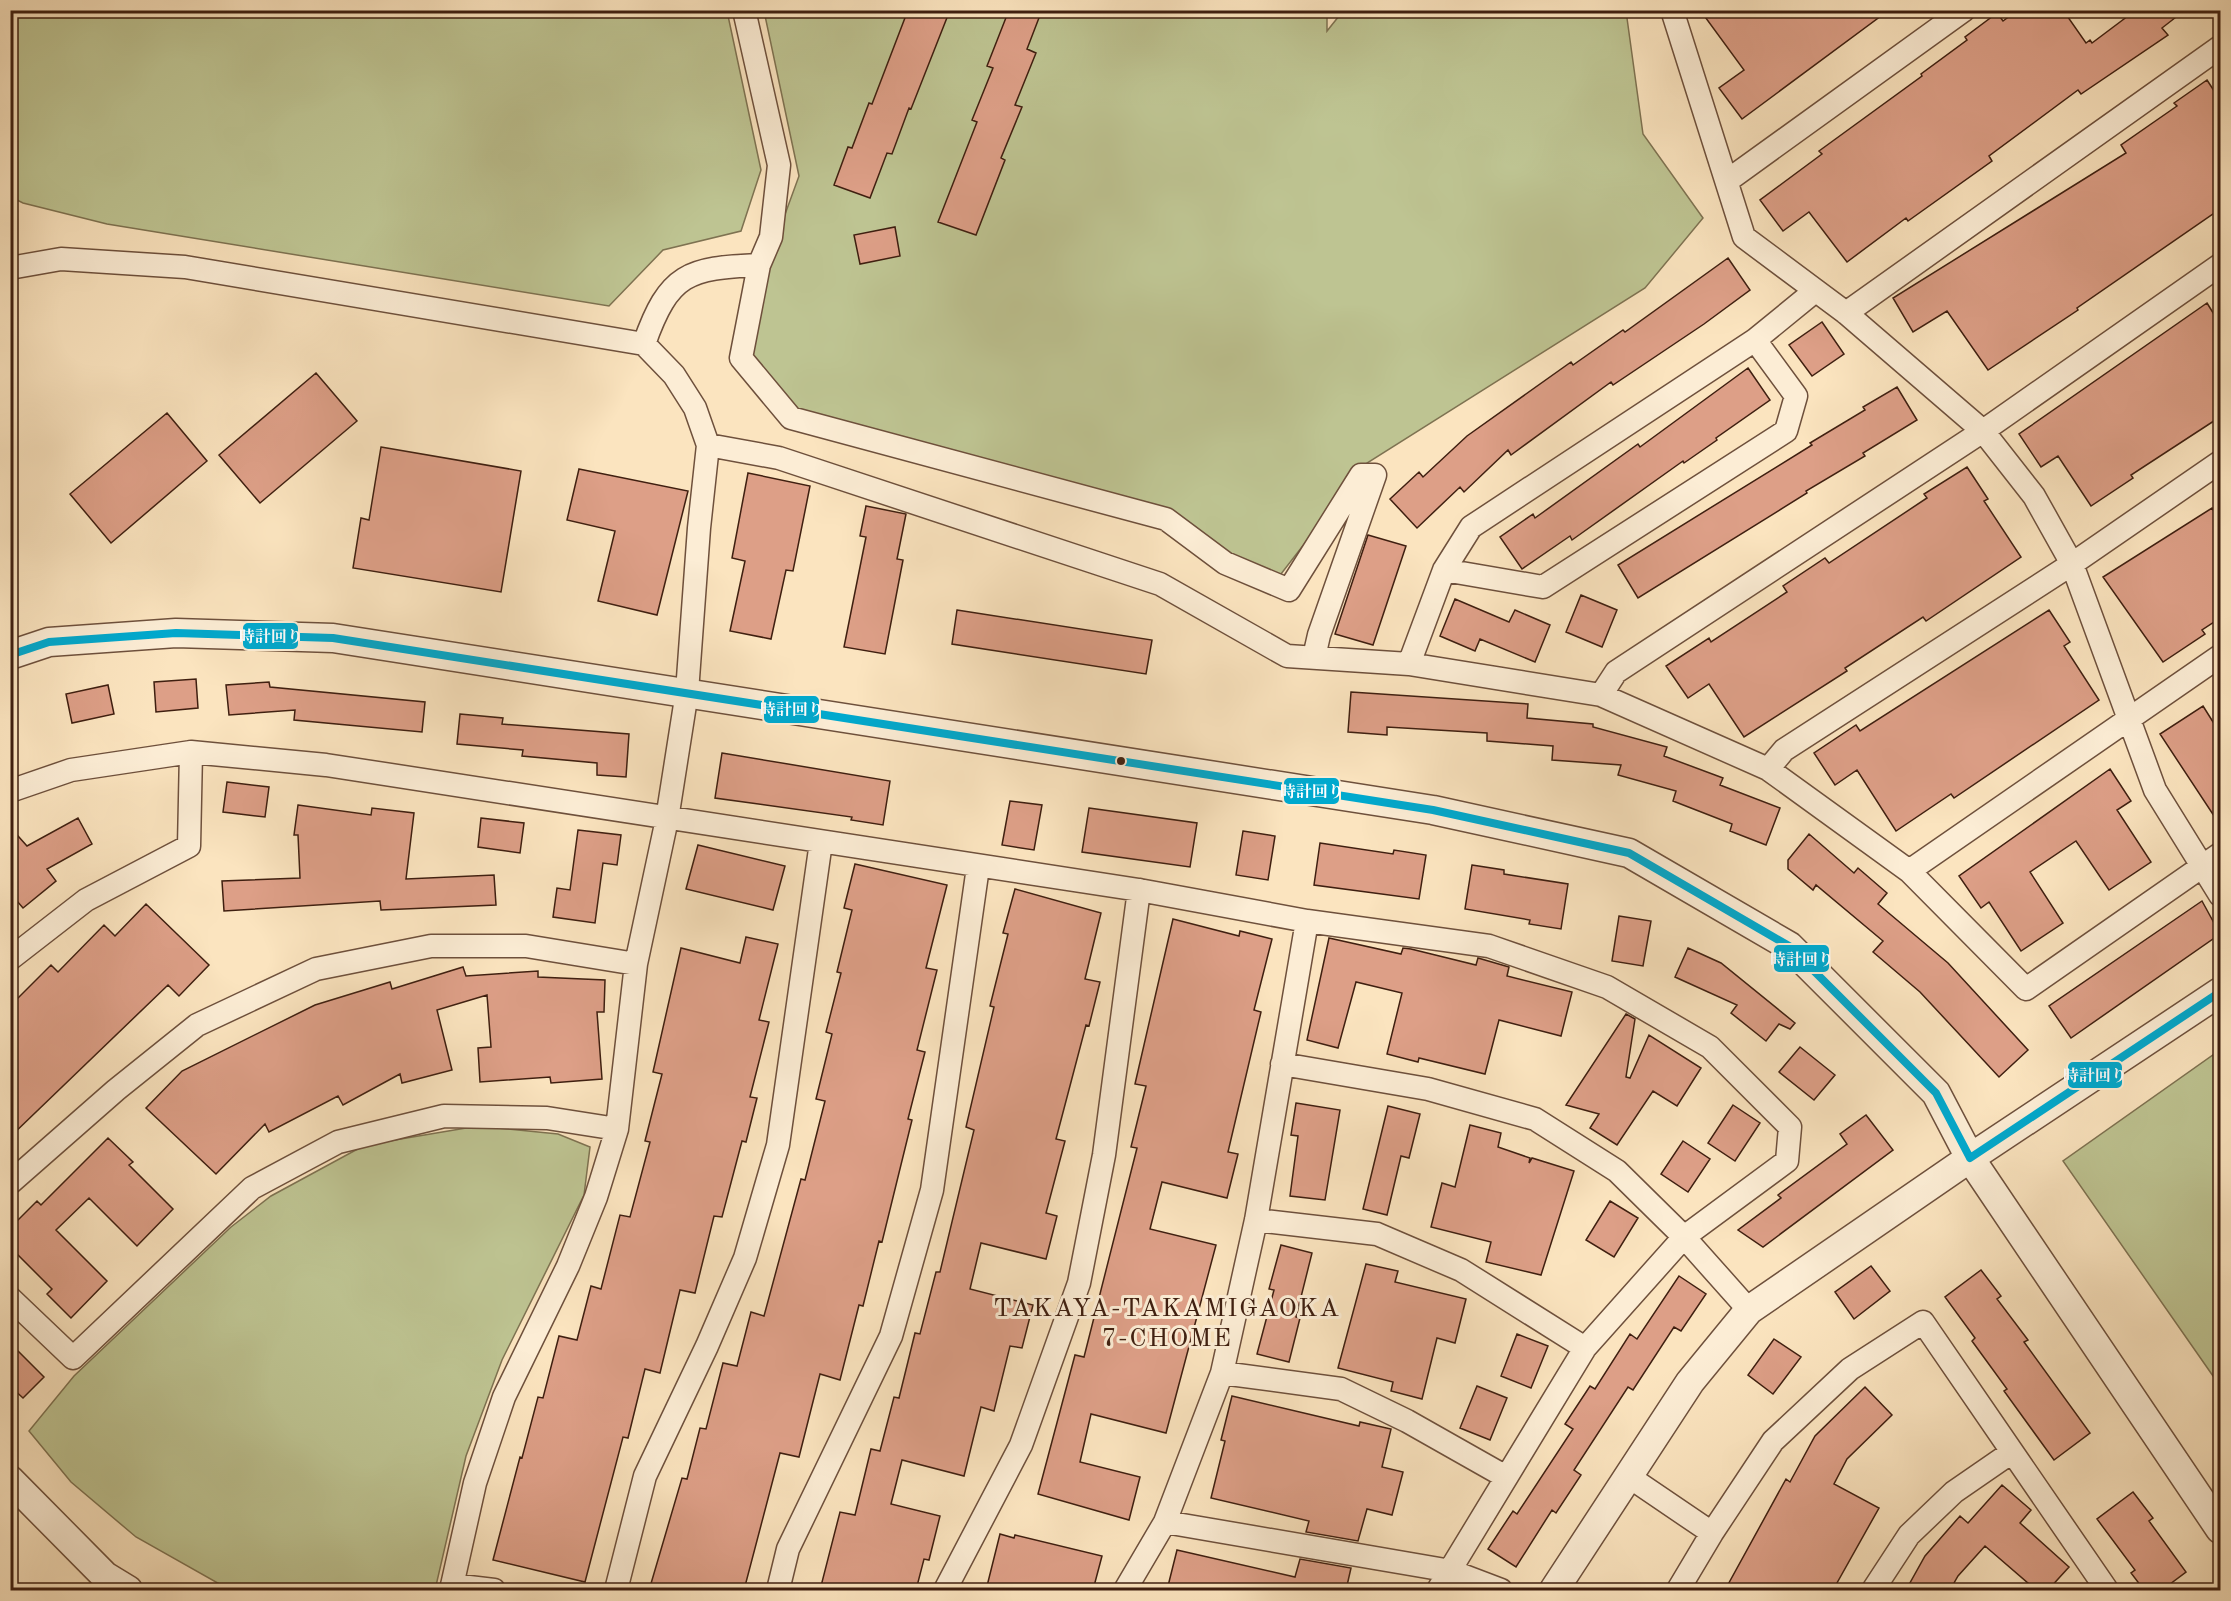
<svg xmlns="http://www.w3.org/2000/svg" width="2231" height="1601" viewBox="0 0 2231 1601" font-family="'Old Standard TT','Noto Serif JP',serif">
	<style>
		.green { fill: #bec492; stroke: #7e7251; stroke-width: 1.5 }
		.building { fill: #dd9f87; stroke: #3f1f10; stroke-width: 1.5 }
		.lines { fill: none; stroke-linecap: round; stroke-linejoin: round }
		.minor-casing { stroke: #6e503c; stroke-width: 25 }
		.tertiary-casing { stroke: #6e503c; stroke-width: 31 }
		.minor { stroke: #fcedd5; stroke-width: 22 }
		.tertiary { stroke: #fcedd5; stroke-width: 28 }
		.bus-1-casing { stroke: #fcedd5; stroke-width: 12 }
		.bus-1 { stroke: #00a9ce; stroke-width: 8 }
		.bus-dot { fill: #3f1f10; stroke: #fcedd5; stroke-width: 2 }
		.labels { text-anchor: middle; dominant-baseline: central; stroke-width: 6; stroke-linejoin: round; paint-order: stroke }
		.neighbourhood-label { font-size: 26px; letter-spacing: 1.5px; fill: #3f1f10; stroke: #fcedd5 }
		.line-badge { stroke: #fcedd5; stroke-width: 2 }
		.badge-label { font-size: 16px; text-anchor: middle; font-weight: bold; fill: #fff }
	</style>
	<rect width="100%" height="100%" fill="#fbe4bf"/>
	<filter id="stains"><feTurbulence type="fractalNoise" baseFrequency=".00333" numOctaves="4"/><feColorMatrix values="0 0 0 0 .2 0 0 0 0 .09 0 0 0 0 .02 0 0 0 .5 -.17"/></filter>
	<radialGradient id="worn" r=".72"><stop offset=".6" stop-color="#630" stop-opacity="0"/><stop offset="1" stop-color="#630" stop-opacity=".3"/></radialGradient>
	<path class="green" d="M 1327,10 L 1327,31 L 1343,11 L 1626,11 L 1643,134 L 1703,218 L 1645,288 L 1367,463 L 1274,583 L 1162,524 L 794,420 L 741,335 L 799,176 L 764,11 Z
		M 10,11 L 727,11 L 761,170 L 741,231 L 663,250 L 609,306 L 107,224 L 23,203 L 11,197 Z
		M 2220,1050 L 2220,1386 L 2063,1161 Z
		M 478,1126 L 558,1134 L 590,1147 L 584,1195 L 502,1360 L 466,1456 L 435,1590 L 230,1590 L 136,1537 L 71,1482 L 29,1431 L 74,1376 L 231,1227 L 271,1196 L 365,1145 Z"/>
	<path class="building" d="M 908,10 L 950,10 L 911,109 L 909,108 L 892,154 L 887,153 L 870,198 L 834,185 L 848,147 L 852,148 L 869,103 L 872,104 Z
		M 1009,10 L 1042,10 L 1027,49 L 1036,53 L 1015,105 L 1022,107 L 1001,158 L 1005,160 L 976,235 L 938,222 L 977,122 L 972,120 L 993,68 L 987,66 Z
		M 1700,10 L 1889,10 L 1742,119 L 1719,88 L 1744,70 Z
		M 2018,10 L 2063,10 L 2086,43 L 2090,40 L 2092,43 L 2136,10 L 2185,10 L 2162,28 L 2168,35 L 2081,94 L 2078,90 L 1989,156 L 1992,161 L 1908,221 L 1906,218 L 1847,262 L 1809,212 L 1783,231 L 1760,200 L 1822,154 L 1819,151 L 1922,76 L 1921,74 L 1967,40 L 1965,37 L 1997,13 L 2003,21 Z
		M 2207,80 L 2220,100 L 2220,209 L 2077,308 L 2078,310 L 1988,370 L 1947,311 L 1913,332 L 1893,298 L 2126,153 L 2121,145 L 2177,106 L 2174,103 Z
		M 895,227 L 900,256 L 860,264 L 854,235 Z
		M 1728,258 L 1750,290 L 1704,324 L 1613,385 L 1611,382 L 1511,455 L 1508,450 L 1464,492 L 1460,487 L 1417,528 L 1390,499 L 1419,472 L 1423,477 L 1467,436 L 1571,362 L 1573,365 L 1623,330 L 1625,332 Z
		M 2207,303 L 2220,324 L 2220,417 L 2131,475 L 2133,478 L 2091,506 L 2058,456 L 2041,467 L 2019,434 Z
		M 1822,322 L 1844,354 L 1812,376 L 1789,345 Z
		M 1748,368 L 1770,400 L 1716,438 L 1717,440 L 1684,463 L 1683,461 L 1572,540 L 1570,536 L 1522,569 L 1500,537 L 1533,514 L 1535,518 L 1638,444 L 1640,447 Z
		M 316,373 L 357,421 L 260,503 L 219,455 Z
		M 1897,387 L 1917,420 L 1863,453 L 1865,456 L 1806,491 L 1807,493 L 1638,598 L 1618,565 L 1812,445 L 1810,443 L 1865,410 L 1863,407 Z
		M 167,413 L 207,461 L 111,543 L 70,494 Z
		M 381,447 L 521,471 L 501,592 L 353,568 L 361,518 L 369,520 Z
		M 1967,467 L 1988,499 L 1984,501 L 2021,557 L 1926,621 L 1923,617 L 1845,668 L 1847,671 L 1744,737 L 1709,684 L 1688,698 L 1666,666 L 1709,638 L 1711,642 L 1787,592 L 1783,586 L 1825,558 L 1829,563 L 1927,498 L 1924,494 Z
		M 579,469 L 688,491 L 657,615 L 598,601 L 615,531 L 567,520 Z
		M 748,473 L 810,486 L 793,571 L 786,570 L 771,639 L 730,631 L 745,561 L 732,558 Z
		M 866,506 L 906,514 L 897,559 L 903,560 L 885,654 L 844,647 L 866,537 L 860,536 Z
		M 2212,508 L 2220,521 L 2220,618 L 2202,630 L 2205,634 L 2163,662 L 2103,577 Z
		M 1368,535 L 1406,546 L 1373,645 L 1335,634 Z
		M 1581,595 L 1617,610 L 1602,647 L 1566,632 Z
		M 1455,599 L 1509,622 L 1515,610 L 1550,625 L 1535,662 L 1480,639 L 1475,651 L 1440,636 Z
		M 957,610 L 1152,640 L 1146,674 L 952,644 Z
		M 2049,610 L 2070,642 L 2064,646 L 2099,700 L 1954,798 L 1951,794 L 1896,831 L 1857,770 L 1835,785 L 1814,753 L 1856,725 L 1860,731 Z
		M 196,679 L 198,708 L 156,712 L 154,682 Z
		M 269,682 L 270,687 L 425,702 L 422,732 L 294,720 L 295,710 L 229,715 L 226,685 Z
		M 108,685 L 114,714 L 72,723 L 66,694 Z
		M 1351,692 L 1528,704 L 1527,718 L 1593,724 L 1593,727 L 1667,747 L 1664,756 L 1723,778 L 1720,785 L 1780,808 L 1766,845 L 1730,831 L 1732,824 L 1673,801 L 1676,791 L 1618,775 L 1621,765 L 1552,760 L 1553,746 L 1487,741 L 1487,733 L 1387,727 L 1387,735 L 1348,732 Z
		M 2203,706 L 2220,733 L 2220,825 L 2160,734 Z
		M 460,714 L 503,718 L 502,724 L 629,734 L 626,777 L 597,775 L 597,763 L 522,756 L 523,750 L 457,744 Z
		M 722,753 L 890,781 L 883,825 L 851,820 L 852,817 L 715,798 Z
		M 2110,769 L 2131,801 L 2117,810 L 2151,862 L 2109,890 L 2076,841 L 2030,872 L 2063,923 L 2021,951 L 1989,902 L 1981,908 L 1959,876 Z
		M 227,782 L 269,787 L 265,817 L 223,812 Z
		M 1010,801 L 1042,805 L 1034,850 L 1002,845 Z
		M 298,805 L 371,815 L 372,808 L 414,813 L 406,879 L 494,875 L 496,905 L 381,910 L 380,901 L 224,911 L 222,881 L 300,878 L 298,835 L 294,835 Z
		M 1089,808 L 1197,823 L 1190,867 L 1082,852 Z
		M 78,818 L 92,844 L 47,869 L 56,881 L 23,908 L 10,893 L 10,827 L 27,846 Z
		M 481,818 L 524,823 L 520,853 L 478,847 Z
		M 578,830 L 621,835 L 617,865 L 603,863 L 595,923 L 553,917 L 557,888 L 570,890 Z
		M 1243,831 L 1275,836 L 1268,880 L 1236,875 Z
		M 1809,834 L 1854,873 L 1858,868 L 1887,893 L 1878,904 L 1948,963 L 2028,1050 L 1999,1077 L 1920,992 L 1873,952 L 1883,941 L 1816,885 L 1813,890 L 1788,869 L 1788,860 Z
		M 1320,843 L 1393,854 L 1394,850 L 1426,855 L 1419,899 L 1314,885 Z
		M 698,845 L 785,866 L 773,910 L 686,889 Z
		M 855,864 L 947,885 L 926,968 L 937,970 L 917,1050 L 925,1052 L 908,1119 L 912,1120 L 882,1242 L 879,1241 L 863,1306 L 859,1305 L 840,1380 L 820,1374 L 799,1457 L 780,1453 L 744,1590 L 664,1590 L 650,1587 L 682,1478 L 687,1479 L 700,1428 L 706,1429 L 723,1363 L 737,1366 L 751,1312 L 764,1316 L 801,1179 L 805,1180 L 825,1101 L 816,1099 L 832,1034 L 826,1032 L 841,973 L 837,972 L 852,910 L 844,908 Z
		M 1472,865 L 1504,870 L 1504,874 L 1568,884 L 1561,929 L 1529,924 L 1530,920 L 1465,909 Z
		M 1015,889 L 1101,913 L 1085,979 L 1100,982 L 1089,1026 L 1086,1025 L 1056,1139 L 1065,1141 L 1046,1213 L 1057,1216 L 1046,1259 L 981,1243 L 970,1289 L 1033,1305 L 1022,1348 L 1010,1346 L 994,1411 L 981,1407 L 964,1476 L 902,1460 L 891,1504 L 940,1516 L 929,1560 L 924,1559 L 916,1590 L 820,1590 L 840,1512 L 855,1515 L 871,1449 L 880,1451 L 894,1397 L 899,1398 L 915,1333 L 920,1334 L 936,1272 L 940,1272 L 974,1130 L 966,1127 L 994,1007 L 990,1006 L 1008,934 L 1003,933 Z
		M 2202,901 L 2220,934 L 2071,1038 L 2049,1006 Z
		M 146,904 L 209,965 L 179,996 L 168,985 L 10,1137 L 10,1006 L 51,965 L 58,972 L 104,925 L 115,936 Z
		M 1619,916 L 1651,921 L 1643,966 L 1612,961 Z
		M 1173,919 L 1239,936 L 1240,931 L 1272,939 L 1254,1010 L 1261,1012 L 1228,1152 L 1238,1154 L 1227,1198 L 1162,1182 L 1150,1229 L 1216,1245 L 1166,1433 L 1091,1414 L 1080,1462 L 1140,1477 L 1129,1520 L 1038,1494 L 1075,1355 L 1084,1357 L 1137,1148 L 1131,1147 L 1146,1086 L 1135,1084 Z
		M 746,937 L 778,944 L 759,1020 L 769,1022 L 750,1097 L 757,1098 L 746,1142 L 742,1141 L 722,1217 L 714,1216 L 695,1293 L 680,1290 L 660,1373 L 645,1369 L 628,1438 L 623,1437 L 585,1582 L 493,1560 L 520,1457 L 522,1458 L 538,1397 L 543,1398 L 559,1336 L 577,1340 L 591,1286 L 601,1289 L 620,1215 L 630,1217 L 650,1142 L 645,1141 L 662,1074 L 653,1072 L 681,948 L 740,963 Z
		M 1329,938 L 1401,954 L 1403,948 L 1411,949 L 1476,965 L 1478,958 L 1509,967 L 1507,976 L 1572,992 L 1561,1036 L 1499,1020 L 1485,1074 L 1419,1058 L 1418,1062 L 1387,1054 L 1402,993 L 1356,982 L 1338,1048 L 1307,1040 Z
		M 1688,948 L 1721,963 L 1795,1023 L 1790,1029 L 1779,1024 L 1766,1041 L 1731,1013 L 1737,1005 L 1675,977 Z
		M 463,967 L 466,976 L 538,971 L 538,977 L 605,980 L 604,1012 L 597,1012 L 602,1079 L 551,1083 L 550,1077 L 480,1082 L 478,1048 L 491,1047 L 487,995 L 437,1010 L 452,1070 L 402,1083 L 400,1074 L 343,1105 L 338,1096 L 269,1132 L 265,1124 L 216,1174 L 146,1108 L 182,1071 L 315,1005 L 390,982 L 392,989 Z
		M 1626,1014 L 1635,1019 L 1626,1077 L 1630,1078 L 1649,1035 L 1701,1068 L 1677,1106 L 1653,1091 L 1617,1145 L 1590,1128 L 1599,1114 L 1566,1105 Z
		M 1800,1047 L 1835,1075 L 1814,1100 L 1779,1072 Z
		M 1296,1103 L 1340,1110 L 1325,1200 L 1290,1196 L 1298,1136 L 1291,1135 Z
		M 1733,1105 L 1760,1123 L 1735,1161 L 1708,1143 Z
		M 1388,1106 L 1420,1114 L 1409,1158 L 1401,1156 L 1387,1215 L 1363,1209 Z
		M 1866,1115 L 1893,1150 L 1763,1247 L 1738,1230 L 1781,1198 L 1778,1195 L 1847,1144 L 1840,1134 Z
		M 1470,1125 L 1501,1133 L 1498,1147 L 1530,1158 L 1529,1163 L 1532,1158 L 1574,1171 L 1541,1275 L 1486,1262 L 1491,1242 L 1431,1227 L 1442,1183 L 1455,1187 Z
		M 108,1138 L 133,1162 L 129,1165 L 173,1209 L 137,1246 L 89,1198 L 56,1230 L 107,1281 L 71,1318 L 47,1294 L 52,1289 L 10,1247 L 10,1228 L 37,1201 L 41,1205 Z
		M 1683,1141 L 1710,1159 L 1688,1192 L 1661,1174 Z
		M 1610,1201 L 1638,1218 L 1614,1257 L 1586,1240 Z
		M 1281,1245 L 1312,1253 L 1296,1317 L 1300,1318 L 1289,1362 L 1257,1354 L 1274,1290 L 1269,1289 Z
		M 1366,1264 L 1398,1271 L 1395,1282 L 1466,1299 L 1455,1343 L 1437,1338 L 1422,1399 L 1391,1391 L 1393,1382 L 1338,1368 Z
		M 1871,1266 L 1890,1291 L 1854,1319 L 1835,1292 Z
		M 1981,1270 L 2001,1296 L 1997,1299 L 2028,1340 L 2024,1342 L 2090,1433 L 2054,1460 L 2004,1391 L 2007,1389 L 1972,1341 L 1975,1338 L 1945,1297 Z
		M 1679,1276 L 1706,1294 L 1681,1331 L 1674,1327 L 1633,1390 L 1628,1387 L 1574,1470 L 1581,1475 L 1556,1513 L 1552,1510 L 1516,1567 L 1488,1549 L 1513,1511 L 1517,1514 L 1573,1429 L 1565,1424 L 1590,1386 L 1595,1389 L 1630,1334 L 1637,1339 Z
		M 1517,1334 L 1548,1346 L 1531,1388 L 1501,1376 Z
		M 1774,1339 L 1801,1357 L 1773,1394 L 1748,1375 Z
		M 10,1343 L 44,1377 L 23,1398 L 10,1386 Z
		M 1477,1386 L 1507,1398 L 1490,1440 L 1460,1428 Z
		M 1865,1387 L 1892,1415 L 1847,1459 L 1834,1484 L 1879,1508 L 1833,1590 L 1725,1590 L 1786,1479 L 1790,1482 L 1815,1436 Z
		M 1232,1396 L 1359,1426 L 1360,1422 L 1391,1429 L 1382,1467 L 1403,1472 L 1392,1515 L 1367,1509 L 1358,1541 L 1306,1532 L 1309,1521 L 1211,1498 L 1225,1441 L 1221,1440 Z
		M 2002,1485 L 2031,1510 L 2020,1523 L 2069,1567 L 2048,1590 L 2036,1590 L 1985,1546 L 1958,1576 L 1950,1590 L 1906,1590 L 1925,1556 L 1960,1516 L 1968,1523 Z
		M 2133,1492 L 2153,1518 L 2149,1521 L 2186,1572 L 2162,1590 L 2144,1590 L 2131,1573 L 2135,1570 L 2097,1519 Z
		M 1000,1534 L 1014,1538 L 1015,1535 L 1102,1556 L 1093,1590 L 986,1590 Z
		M 1177,1550 L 1295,1577 L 1300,1559 L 1351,1568 L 1346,1590 L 1167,1590 Z"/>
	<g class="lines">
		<g class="minor-casing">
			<path id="minor" d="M 1672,10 L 1744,237 L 1846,313 L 1983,431 L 2034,496 L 2072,564 L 2155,790 L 2220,895
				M 1727,181 L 1964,10
				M 759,265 L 741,358 L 791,418 L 1166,519 L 1225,563 L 1289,590 L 1361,475 L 1375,475 L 1319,635 L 1314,657
				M 10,268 L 61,259 L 185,267 L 644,344 L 674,375 L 695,408 L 708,445 L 699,528 L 687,692 L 667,819 L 636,964 L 617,1129 L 596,1197 L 568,1266 L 504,1397 L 475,1483 L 451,1590
				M 1846,313 L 2220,47
				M 644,344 C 669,273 688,268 759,265 L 771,237 L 779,165 L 744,10
				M 708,445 L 779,458 L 1160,584 L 1287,656 L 1409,664 L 1601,695 L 1768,769 L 1909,871 L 2026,989 L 2220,854
				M 1444,570 L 1543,587 L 1786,431 L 1796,396 L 1755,340
				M 1409,664 L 1444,570 L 1471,527 L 1755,340 L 1815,291
				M 1601,695 L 1616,672 L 1983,431 L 2220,265
				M 1768,769 L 1784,750 L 2072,564 L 2220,462
				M 10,791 L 71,770 L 191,752 L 326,765 L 1139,890 L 1307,921 L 1489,946 L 1607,987 L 1710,1047 L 1790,1127 L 1787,1161 L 1684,1237 L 1585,1348 L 1438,1590
				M 1909,871 L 2220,656
				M 10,959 L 86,900 L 189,846 L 191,752
				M 1282,1064 L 1428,1089 L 1535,1119 L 1617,1171 L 1684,1237 L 1749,1310
				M 10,1183 L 116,1090 L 197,1025 L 316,969 L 431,946 L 526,946 L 636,964
				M 1256,1220 L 1377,1234 L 1461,1270 L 1585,1348
				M 10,1298 L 73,1358 L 252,1188 L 338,1142 L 444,1116 L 547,1118 L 617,1129
				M 1222,1373 L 1341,1389 L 1407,1421 L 1506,1477
				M 1628,1476 L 1712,1533
				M 1165,1522 L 1451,1571 L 1501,1590
				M 452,1585 L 494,1590
				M 616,1590 L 645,1476 L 707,1346 L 745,1258 L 778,1145 L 821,842
				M 778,1590 L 788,1549 L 891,1336 L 932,1190 L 978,867
				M 945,1590 L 1021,1445 L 1079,1283 L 1104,1155 L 1139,890
				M 1125,1590 L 1165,1522 L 1222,1373 L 1256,1220 L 1307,921
				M 1678,1590 L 1712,1533 L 1773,1441 L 1850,1369 L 1923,1322 L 2107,1590
				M 1873,1590 L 1909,1535 L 1954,1492 L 2012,1452"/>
		</g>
		<g class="tertiary-casing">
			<path id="tertiary" d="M 10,655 L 49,642 L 176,633 L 333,638 L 1433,810 L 1629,853 L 1789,946 L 1936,1093 L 1970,1158 L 2220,1529
				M 10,1480 L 105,1576 L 128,1590
				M 1554,1590 L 1690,1382 L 1749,1310 L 1970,1158 L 2220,992"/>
		</g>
		<use href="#minor" class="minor"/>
		<use href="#tertiary" class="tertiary"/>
		<g class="bus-1-casing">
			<path id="bus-1" d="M 10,655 L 49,642 L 176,633 L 333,638 L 1433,810 L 1629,853 L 1789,946 L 1936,1093 L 1970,1158
				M 1970,1158 L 2220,992"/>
		</g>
		<use href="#bus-1" class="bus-1"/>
	</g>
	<circle class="bus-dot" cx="1121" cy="761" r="5"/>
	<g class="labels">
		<g class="neighbourhood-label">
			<text x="1167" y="1309">TAKAYA-TAKAMIGAOKA<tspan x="1167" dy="30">7-CHOME</tspan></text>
		</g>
	</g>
	<g class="line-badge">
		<rect x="242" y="622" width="57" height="28" rx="6" fill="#00a9ce"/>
		<rect x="763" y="695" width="57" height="29" rx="6" fill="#00a9ce"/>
		<rect x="1283" y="777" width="57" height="28" rx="6" fill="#00a9ce"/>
		<rect x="1773" y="944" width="57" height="29" rx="6" fill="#00a9ce"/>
		<rect x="2067" y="1061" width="56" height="28" rx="6" fill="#00a9ce"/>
	</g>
	<g class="badge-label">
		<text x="271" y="642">時計回り</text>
		<text x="792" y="715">時計回り</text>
		<text x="1312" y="797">時計回り</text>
		<text x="1802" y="965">時計回り</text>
		<text x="2095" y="1081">時計回り</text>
	</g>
	<rect width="2231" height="1601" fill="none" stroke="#fbe4bf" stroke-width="36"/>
	<rect x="12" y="12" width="2207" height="1577" fill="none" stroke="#3f1f10" stroke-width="3"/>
	<rect x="18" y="18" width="2195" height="1565" fill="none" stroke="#3f1f10" stroke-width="1.5"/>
	<rect width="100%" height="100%" filter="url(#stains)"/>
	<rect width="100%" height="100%" fill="url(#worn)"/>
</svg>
